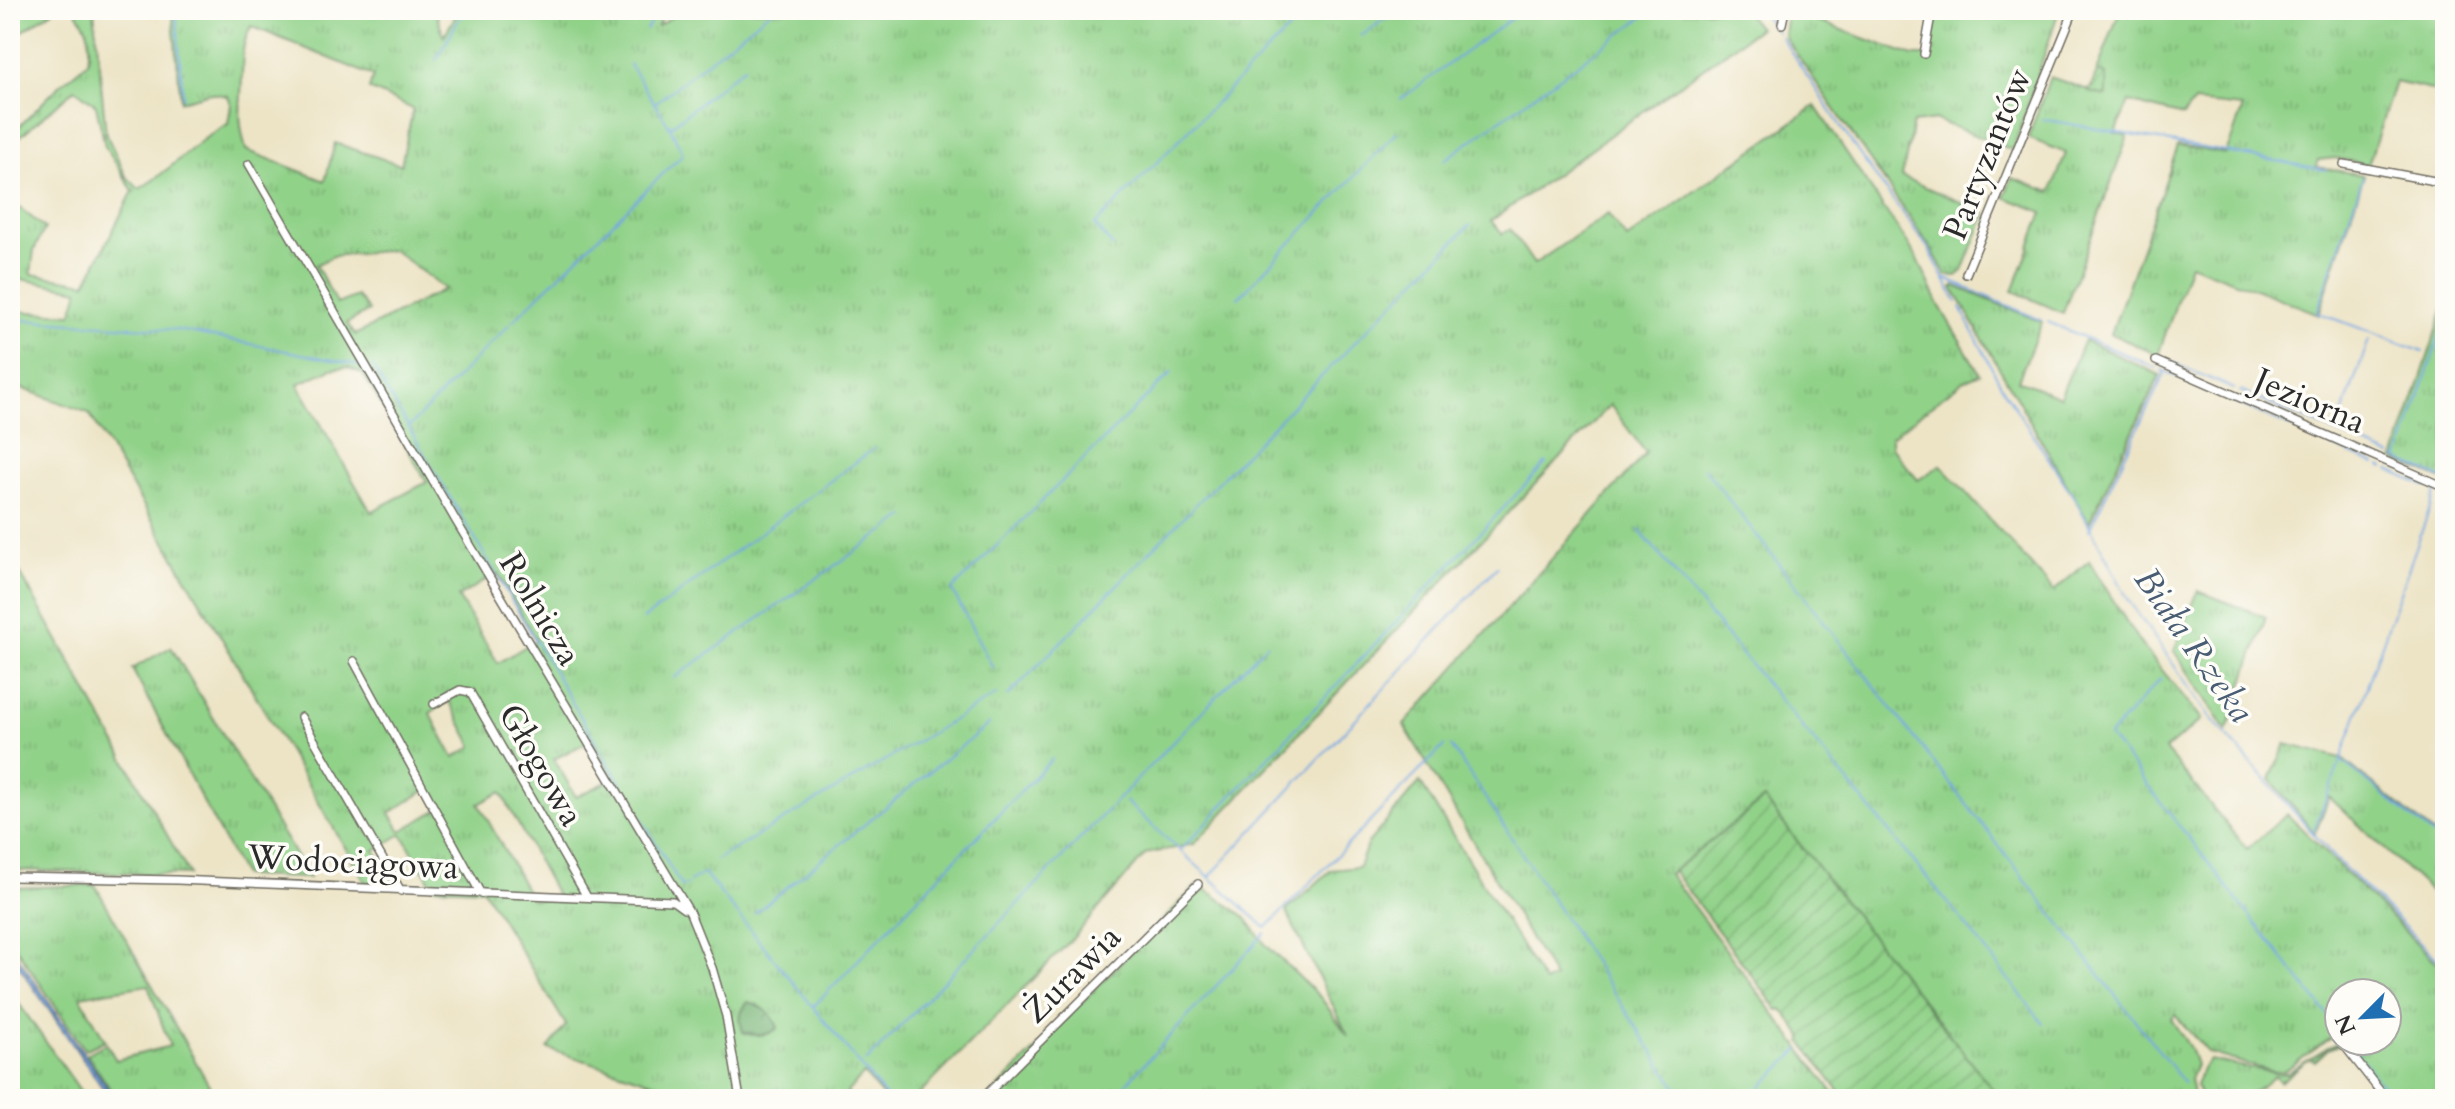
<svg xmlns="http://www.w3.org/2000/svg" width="2455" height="1109" viewBox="0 0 2455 1109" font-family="Cardo,serif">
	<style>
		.grass { fill: url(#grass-tufts); stroke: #5e7e5a; stroke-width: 2; fill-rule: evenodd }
		.forest { fill: url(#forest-crowns); stroke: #507050; stroke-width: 2 }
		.garden { fill: url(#garden-furrows); stroke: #5e7e5a; stroke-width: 2 }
		.water { fill: url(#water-waves); stroke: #506886; stroke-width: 2 }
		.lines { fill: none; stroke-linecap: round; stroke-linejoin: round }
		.stream { stroke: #74a6e0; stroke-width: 2 }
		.minor-casing { stroke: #6f6c61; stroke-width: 10 }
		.minor { stroke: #fff; stroke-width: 7 }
		.labels { text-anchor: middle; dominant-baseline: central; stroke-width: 7; stroke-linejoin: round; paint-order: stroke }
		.street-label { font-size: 34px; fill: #2b2b2b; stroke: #fdfcf7 }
		.water-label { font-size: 36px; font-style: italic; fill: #485c73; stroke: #fdfcf7 }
	</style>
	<defs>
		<pattern id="grass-tufts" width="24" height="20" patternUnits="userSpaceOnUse" patternTransform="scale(2)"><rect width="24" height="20" fill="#91d289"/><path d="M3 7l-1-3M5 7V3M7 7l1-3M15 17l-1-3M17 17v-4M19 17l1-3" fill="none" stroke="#7db476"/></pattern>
		<pattern id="forest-crowns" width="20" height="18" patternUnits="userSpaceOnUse" patternTransform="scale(2)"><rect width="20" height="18" fill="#74b475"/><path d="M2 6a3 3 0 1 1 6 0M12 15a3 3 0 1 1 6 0" fill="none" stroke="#5f9360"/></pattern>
		<pattern id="garden-furrows" width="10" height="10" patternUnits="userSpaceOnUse" patternTransform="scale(2)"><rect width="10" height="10" fill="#91d289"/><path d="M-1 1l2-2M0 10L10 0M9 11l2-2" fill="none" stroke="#7db476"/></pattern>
		<pattern id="water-waves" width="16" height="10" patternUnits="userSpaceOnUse" patternTransform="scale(2)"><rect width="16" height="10" fill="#74a6e0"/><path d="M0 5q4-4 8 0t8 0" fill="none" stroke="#5f87b6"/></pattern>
	</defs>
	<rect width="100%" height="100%" fill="#fdfcf7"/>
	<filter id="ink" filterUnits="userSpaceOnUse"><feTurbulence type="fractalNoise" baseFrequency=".0125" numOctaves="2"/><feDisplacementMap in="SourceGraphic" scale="16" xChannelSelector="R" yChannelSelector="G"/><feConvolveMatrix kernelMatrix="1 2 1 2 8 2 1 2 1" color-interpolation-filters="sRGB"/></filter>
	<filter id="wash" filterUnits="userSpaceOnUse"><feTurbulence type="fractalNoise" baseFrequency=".006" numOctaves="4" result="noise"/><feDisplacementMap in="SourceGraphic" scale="32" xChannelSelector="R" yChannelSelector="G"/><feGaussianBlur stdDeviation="1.8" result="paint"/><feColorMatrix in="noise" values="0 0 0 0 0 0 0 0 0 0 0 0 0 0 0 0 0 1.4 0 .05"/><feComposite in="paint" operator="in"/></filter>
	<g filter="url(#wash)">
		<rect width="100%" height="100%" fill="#ede4c6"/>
		<path class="grass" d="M 10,10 L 54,10 L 10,40 Z
			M 75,10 L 94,10 L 106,134 L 126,176 L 139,189 C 172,171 194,141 228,124 L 231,104 L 228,96 L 211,93 L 181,101 L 172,10 L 435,10 L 444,36 L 459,10 L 666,10 L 657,27 L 682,10 L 1744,10 L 1759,28 L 1491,221 L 1502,234 L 1510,229 L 1534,264 L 1608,214 L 1627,239 L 1815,106 L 1918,259 L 1939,305 L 1980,374 L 1963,381 L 1891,437 L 1891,447 L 1918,480 L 1941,465 L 2054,591 L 2089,561 L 2139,642 L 2202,719 L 2165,750 L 2247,849 L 2287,814 L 2445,971 L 2445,1099 L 2387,1099 L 2342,1041 L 2387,1041 L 2387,993 L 2339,993 L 2339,1037 L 2337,1034 L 2284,1071 L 2274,1072 L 2209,1053 L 2175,1015 L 2171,1019 L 2190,1048 L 2196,1065 L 2190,1079 L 2194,1099 L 2000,1099 L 1764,799 L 1669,874 L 1838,1099 L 987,1099 L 1198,884 L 1244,916 L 1266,945 L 1321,998 L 1348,1036 L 1286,911 L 1331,870 L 1359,867 L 1368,843 L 1420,782 L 1544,983 L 1554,978 L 1404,725 L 1646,453 L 1610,405 L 1194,844 L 1146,854 L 1073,938 L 915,1099 L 885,1099 L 864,1074 L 847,1092 L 852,1099 L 683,1099 L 684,1092 L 548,1049 L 566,1025 L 483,889 L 433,887 L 402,834 L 375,850 L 396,886 L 366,883 L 89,413 L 10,384 L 10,311 L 72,314 L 79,290 L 10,277 L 10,196 L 17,206 L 45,228 L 34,250 L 31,274 L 86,283 L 133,191 L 105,146 L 96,105 L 75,89 L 10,145 L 10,136 L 60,85 L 88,62 C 91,37 90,30 75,10 ZM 251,26 L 373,76 L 369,89 L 413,109 L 401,165 L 335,143 L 325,181 L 246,150 C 237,116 241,108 242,75 C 243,53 241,47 251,26 ZM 393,250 L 445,289 L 355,335 L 347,323 L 369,311 L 357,296 L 337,304 L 316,265 L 333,256 ZM 348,367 L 363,374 L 427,482 L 371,512 L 298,384 L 331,369 ZM 498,573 L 536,640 L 498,663 L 458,597 ZM 449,701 L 473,746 L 454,758 L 430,713 ZM 591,740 L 613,779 L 576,797 L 554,759 ZM 428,789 L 439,809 L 401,831 L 390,813 ZM 501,792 L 559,900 L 531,899 L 479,804 Z
			M 1787,10 L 1913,56 L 1929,56 L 1936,10 L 2059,10 L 2013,150 L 1936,120 L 1913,123 L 1902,177 L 1986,213 L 1963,271 L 1957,276 L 1946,275 L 1932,250 L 1784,36 Z
			M 2120,10 L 2445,10 L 2445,93 L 2395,82 L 2368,165 L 2336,158 L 2318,160 L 2316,167 L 2364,175 L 2319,314 L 2190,264 L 2158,355 L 2111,334 L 2178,146 L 2226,154 L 2243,107 L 2194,102 L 2183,116 L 2129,102 L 2115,133 L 2128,136 L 2063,313 L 2013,291 L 2043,212 L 2004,197 L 2012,178 L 2051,192 L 2066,153 L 2028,138 L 2050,77 L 2106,96 L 2106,75 L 2097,72 Z
			M 1955,286 L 2042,322 L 2018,380 L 2060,397 L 2084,340 L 2160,375 L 2089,523 L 1953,288 Z
			M 2445,305 L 2445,481 L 2394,460 Z
			M 10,555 L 189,874 L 189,875 L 10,870 Z
			M 2198,591 L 2266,617 L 2227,731 L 2174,651 Z
			M 171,647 L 309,878 L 243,876 L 132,669 Z
			M 2286,744 L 2341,758 L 2445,843 L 2445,905 L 2329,797 L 2315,834 L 2270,779 Z
			M 95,885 L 217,1099 L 117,1099 L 87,1054 L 106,1043 L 116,1060 L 170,1046 L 148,985 L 80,996 L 105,1040 L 85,1050 L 10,939 L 10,888 Z
			M 10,991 L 86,1099 L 10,1099 Z
			M 2336,1043 L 2338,1045 L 2328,1049 L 2315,1061 L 2309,1059 L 2280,1082 L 2275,1076 L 2243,1099 L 2202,1099 L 2196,1086 L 2202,1069 L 2210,1060 L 2280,1074 L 2287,1073 Z"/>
		<path class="forest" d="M 748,1002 C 762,1005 774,1015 778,1028 C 769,1036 753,1037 743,1032 C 739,1019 739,1012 748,1002 Z"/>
		<path class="garden" d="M 2097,72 L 2106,75 L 2106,96 L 2089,92 Z
			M 1764,799 L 2000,1099 L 1845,1099 L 1802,1042 L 1803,1037 L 1782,1009 L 1778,1010 L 1673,871 Z"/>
		<path class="water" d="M 10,946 L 115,1099 L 110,1099 L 97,1080 L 10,953 Z"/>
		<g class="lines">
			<path class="stream" d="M 176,10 L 183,97
				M 1760,10 L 1777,32
				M 646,30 L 659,10
				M 1361,36 L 1397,10
				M 1781,37 L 1862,158 L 1928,248 L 1957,302
				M 436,60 L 464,10
				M 629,64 L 670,127 L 745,66
				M 1401,99 L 1523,10
				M 654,104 L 772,10
				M 2042,119 L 2326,170
				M 1443,161 L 1653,10
				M 2363,177 L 2317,312 L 2423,352
				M 1113,247 L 1095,225 L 1308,10
				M 1946,279 L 2041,320
				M 1238,298 L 1397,132
				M 1961,308 L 2003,389 L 2077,502 L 2129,601 L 2210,717 L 2335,858 L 2445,967
				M 10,319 L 178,330 L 364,366
				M 513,321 L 683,154 L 670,127
				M 2048,322 L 2157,368
				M 2157,356 L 2234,389
				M 372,366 L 682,887 L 687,884
				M 2162,370 L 2317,439
				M 2240,391 L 2391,456
				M 410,426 L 510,324
				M 2336,431 L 2369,340
				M 2325,443 L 2375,464
				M 2396,458 L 2445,480
				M 2398,459 L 2445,320
				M 2380,466 L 2384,468
				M 1704,468 L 2184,1083
				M 2389,470 L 2427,487
				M 2434,490 L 2445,495
				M 1639,530 L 1949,904 L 2043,1023
				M 2089,530 L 2165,372
				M 644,619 L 875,448
				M 993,668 L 952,590 L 1172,372
				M 674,678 L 906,516
				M 2161,678 L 2109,736 L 2339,1030
				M 1008,696 L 1470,225
				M 1451,746 L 1684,1099
				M 2341,760 L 2445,845
				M 1125,801 L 1266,928 L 1444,746
				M 2313,832 L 2341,760 L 2436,491
				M 1180,851 L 1546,463
				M 716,860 L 996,695
				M 1210,876 L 1497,567
				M 690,882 L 704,873 L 888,1099
				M 755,913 L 989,724
				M 813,1007 L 1052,759
				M 2348,1041 L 2393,1099
				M 866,1062 L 1267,644
				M 1112,1099 L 1265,933
				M 1749,1099 L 1800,1049"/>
		</g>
	</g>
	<g filter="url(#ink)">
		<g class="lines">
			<g class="minor-casing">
				<path id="minor" d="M 1782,24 L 1785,10
					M 1924,54 L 1932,10
					M 249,164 L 456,521 L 690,913 L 712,968 L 726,1016 L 740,1099
					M 2344,164 L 2445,183
					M 1966,274 L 2074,10
					M 2156,361 L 2445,487
					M 354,661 L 481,894
					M 434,704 L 460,690 L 470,692 L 587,897
					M 301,717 L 401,891
					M 10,877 L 177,880 L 673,901 L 684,909
					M 2341,1041 L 2386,1099
					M 982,1099 L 1198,884"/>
			</g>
			<use href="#minor" class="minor"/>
		</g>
	</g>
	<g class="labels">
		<g class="street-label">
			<text transform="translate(1987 154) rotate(-68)">Partyzantów</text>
			<text transform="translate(2310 401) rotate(23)">Jeziorna</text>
			<text transform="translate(540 609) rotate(59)">Rolnicza</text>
			<text transform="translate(541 765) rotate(60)">Głogowa</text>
			<text transform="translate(353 862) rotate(3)">Wodociągowa</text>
			<text transform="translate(1072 974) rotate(-45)">Żurawia</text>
		</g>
		<g class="water-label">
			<text transform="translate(2194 645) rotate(55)">Biała Rzeka</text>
		</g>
	</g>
	<rect width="2455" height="1109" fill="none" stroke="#fdfcf7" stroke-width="40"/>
	<g transform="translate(2363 1017) rotate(246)"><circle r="38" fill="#fdfcf7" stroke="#a9a8a5" stroke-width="2"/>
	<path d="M0-6L14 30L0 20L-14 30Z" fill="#1f6fb2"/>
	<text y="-12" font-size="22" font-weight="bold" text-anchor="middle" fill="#2b2b2b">N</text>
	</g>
</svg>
